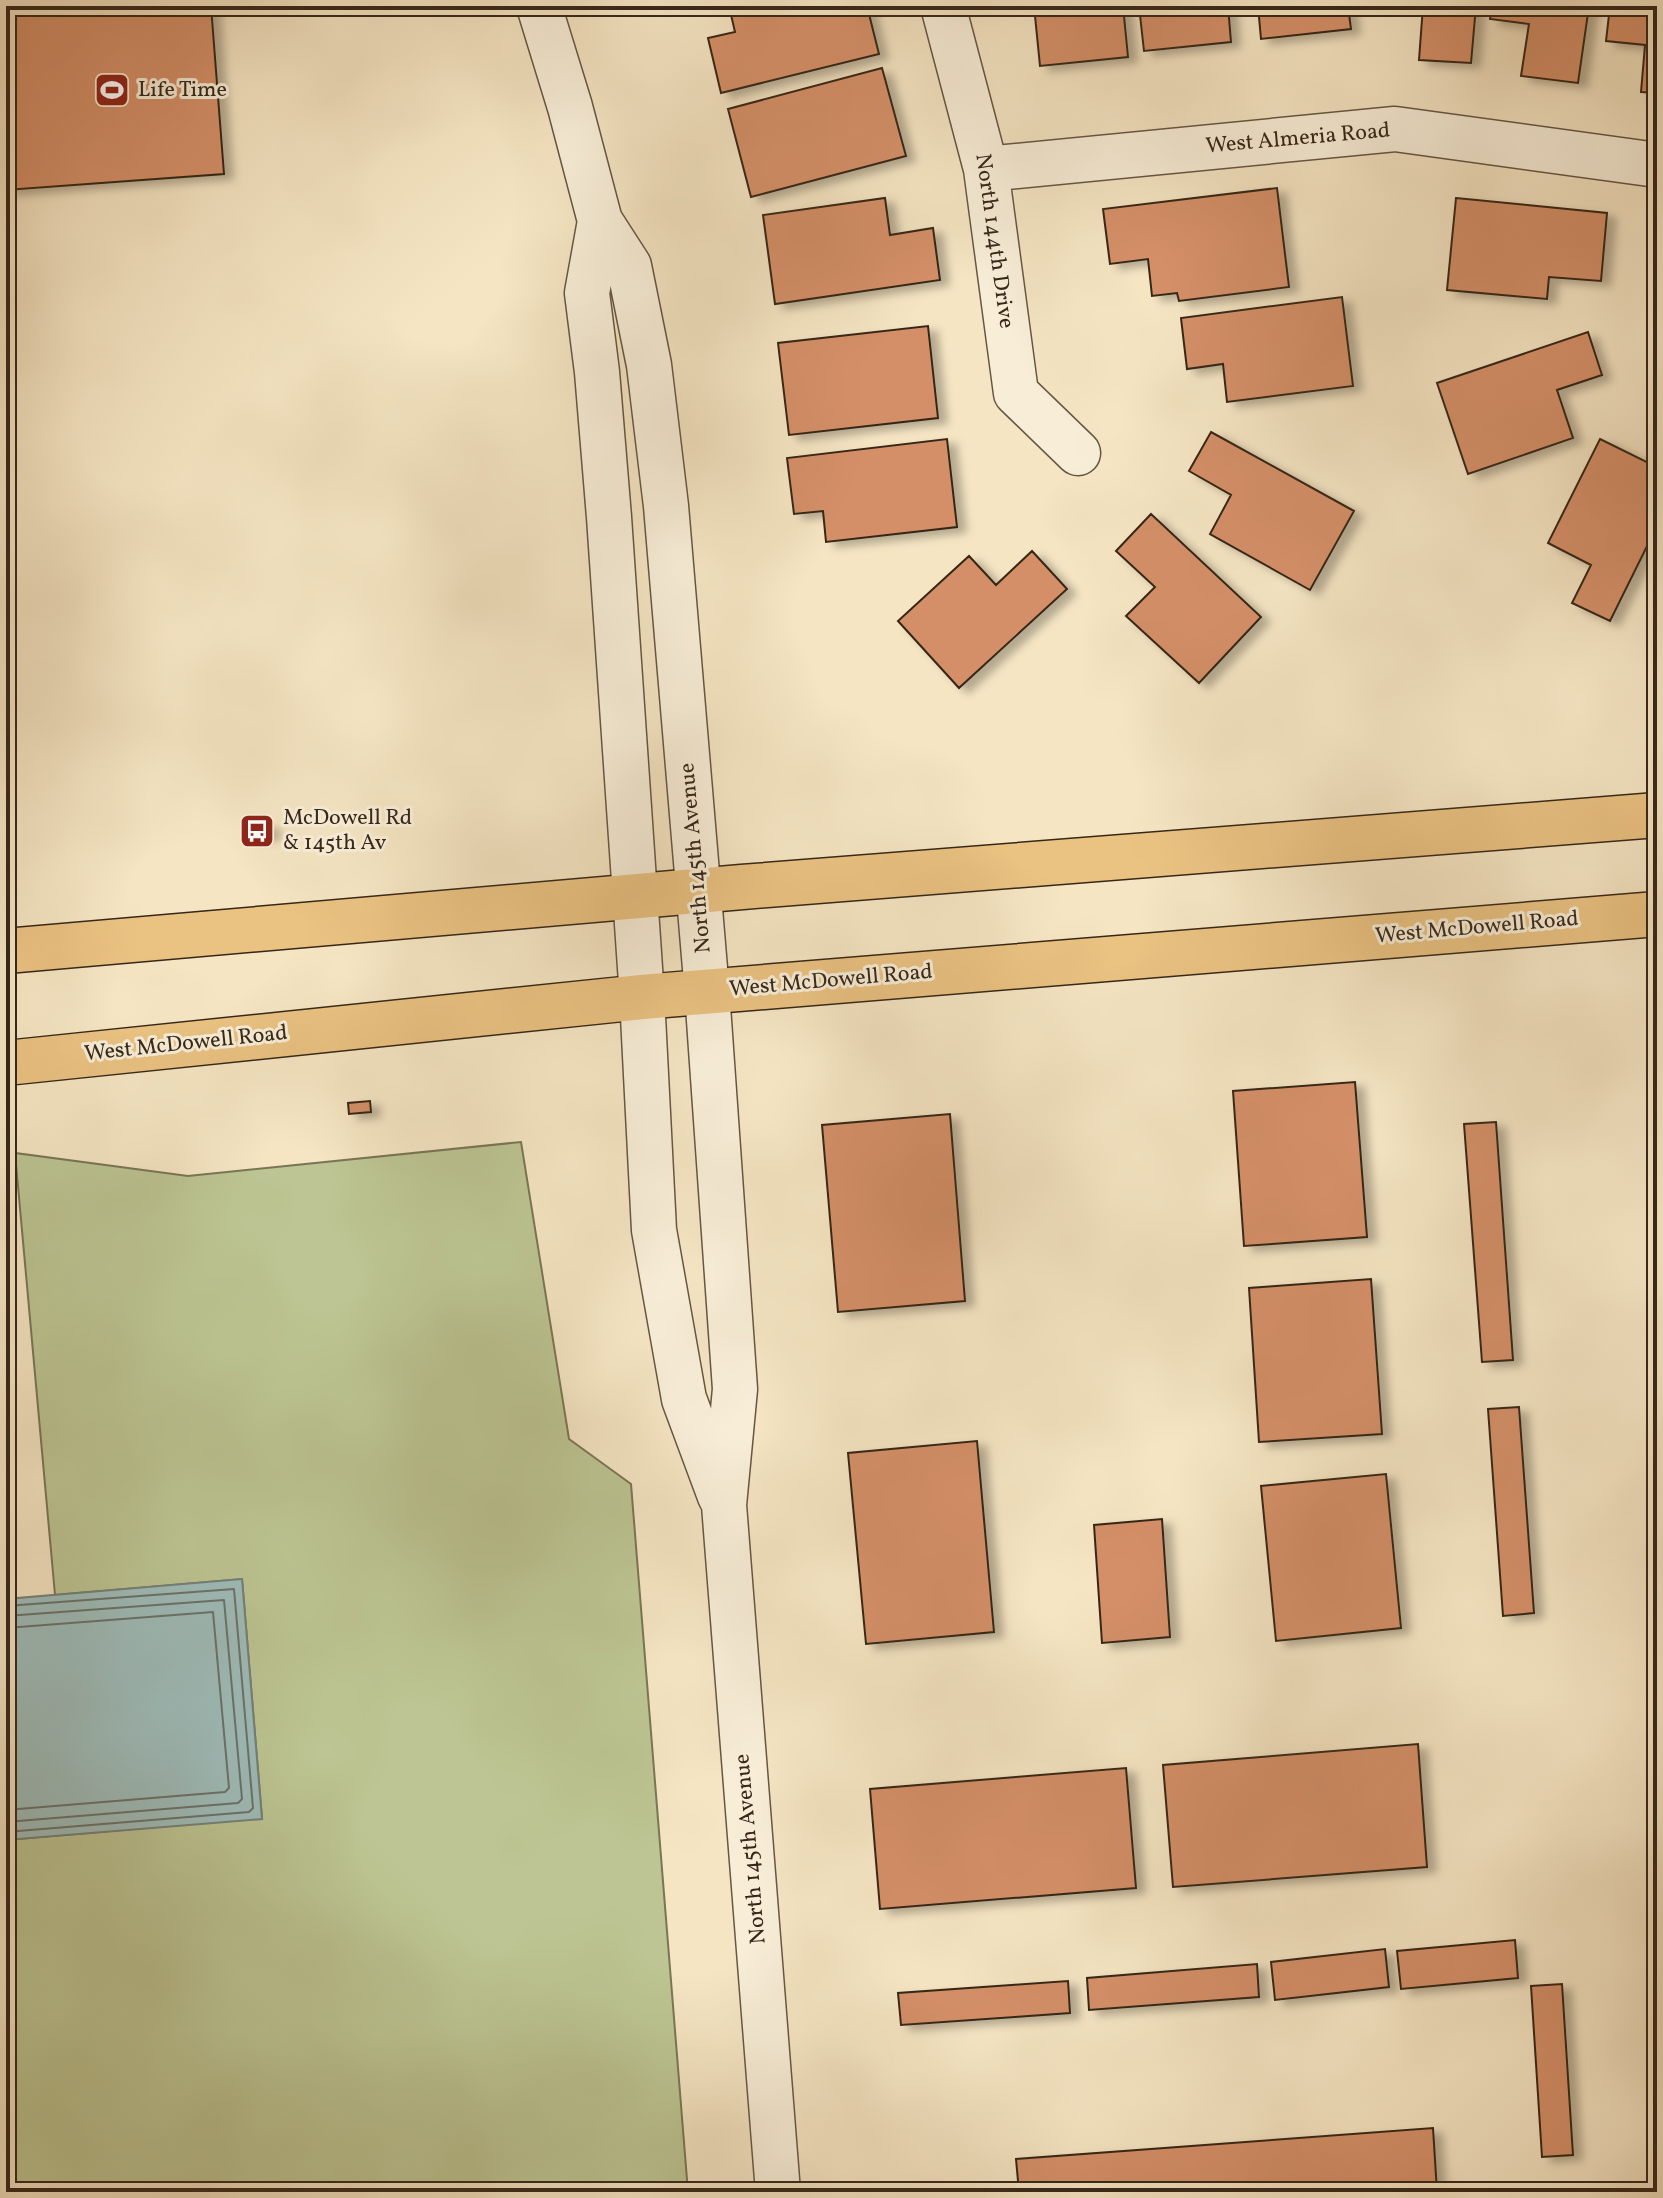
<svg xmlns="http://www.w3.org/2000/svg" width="1663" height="2198" viewBox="0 0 1663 2198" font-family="Vollkorn,serif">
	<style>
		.green { fill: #bcc593; stroke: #797656; stroke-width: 2 }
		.water { fill: #9ebdbb; stroke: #74817a; stroke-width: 2 }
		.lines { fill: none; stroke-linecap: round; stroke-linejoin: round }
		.shore { stroke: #6a726a; stroke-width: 2 }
		.building { fill: #d48f67; stroke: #362719; stroke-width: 2; filter: url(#shadow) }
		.minor-casing { stroke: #665644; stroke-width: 47 }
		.primary-casing { stroke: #362719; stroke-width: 47 }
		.minor { stroke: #f8eed8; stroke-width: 44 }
		.primary { stroke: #eac282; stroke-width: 44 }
		.labels { text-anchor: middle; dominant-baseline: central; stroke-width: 6; stroke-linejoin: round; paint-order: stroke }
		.poi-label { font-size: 22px; fill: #362719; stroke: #f8eed8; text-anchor: start }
		.street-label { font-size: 22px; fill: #362719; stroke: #f8eed8 }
	</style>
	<defs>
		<filter id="shadow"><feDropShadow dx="9" dy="5" stdDeviation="4" flood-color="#0004"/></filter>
	</defs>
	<rect width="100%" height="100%" fill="#f5e5c3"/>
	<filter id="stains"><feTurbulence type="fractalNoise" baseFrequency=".0025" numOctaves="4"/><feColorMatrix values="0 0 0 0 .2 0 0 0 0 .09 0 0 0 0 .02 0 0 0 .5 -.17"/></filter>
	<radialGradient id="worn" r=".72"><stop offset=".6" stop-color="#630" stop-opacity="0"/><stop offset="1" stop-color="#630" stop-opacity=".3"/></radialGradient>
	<path class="green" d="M 521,1142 L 569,1439 L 631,1484 L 688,2192 L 6,2192 L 6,1840 L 262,1818 L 242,1579 L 55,1595 L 15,1153 L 188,1176 Z"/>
	<path class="water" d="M 242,1579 L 262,1819 L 6,1840 L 6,1599 Z"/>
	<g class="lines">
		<path class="shore" d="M 6,1606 L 234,1589 L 253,1808 L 249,1812 L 6,1832
			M 6,1616 L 224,1600 L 242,1799 L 238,1803 L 6,1822
			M 6,1628 L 213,1612 L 229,1788 L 225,1792 L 6,1810"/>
	</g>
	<path class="building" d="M 6,6 L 211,6 L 224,174 L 6,190 Z
		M 729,6 L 867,6 L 879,54 L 721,93 L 708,38 L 735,32 Z
		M 1034,6 L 1123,6 L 1128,57 L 1040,66 Z
		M 1139,6 L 1228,6 L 1231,42 L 1144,51 Z
		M 1258,6 L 1348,6 L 1351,29 L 1261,39 Z
		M 1423,6 L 1476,6 L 1471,63 L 1419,60 Z
		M 1492,6 L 1589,6 L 1578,83 L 1521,76 L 1529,24 L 1490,19 Z
		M 1610,6 L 1657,6 L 1657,93 L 1641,92 L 1645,45 L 1606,41 Z
		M 882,68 L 906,156 L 751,197 L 728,109 Z
		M 1277,188 L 1289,287 L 1179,301 L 1177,293 L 1152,296 L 1148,259 L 1110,264 L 1103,209 Z
		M 885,198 L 890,235 L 933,228 L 940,280 L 775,304 L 763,215 Z
		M 1456,198 L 1607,213 L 1601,281 L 1549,277 L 1547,299 L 1447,290 Z
		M 1342,297 L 1353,386 L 1227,402 L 1223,364 L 1187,369 L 1181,318 Z
		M 928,326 L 938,418 L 789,435 L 778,343 Z
		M 1588,332 L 1602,375 L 1557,390 L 1573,438 L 1468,474 L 1437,383 Z
		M 1211,432 L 1354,511 L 1310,590 L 1210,534 L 1231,495 L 1189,471 Z
		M 947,439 L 957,527 L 826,542 L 823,511 L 794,514 L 787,458 Z
		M 1600,439 L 1657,467 L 1657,526 L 1610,621 L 1572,603 L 1591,565 L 1548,543 Z
		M 1151,514 L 1261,617 L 1199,683 L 1126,616 L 1155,587 L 1116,551 Z
		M 1032,551 L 1067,589 L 959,688 L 898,621 L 969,556 L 996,585 Z
		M 270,824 L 271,834 L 252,836 L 251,826 Z
		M 1355,1082 L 1367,1237 L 1244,1246 L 1233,1091 Z
		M 370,1101 L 371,1112 L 349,1114 L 348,1103 Z
		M 950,1114 L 965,1301 L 838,1312 L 822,1125 Z
		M 1496,1122 L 1513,1360 L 1482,1362 L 1464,1124 Z
		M 1371,1279 L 1382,1434 L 1259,1442 L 1249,1288 Z
		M 1519,1407 L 1534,1613 L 1503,1616 L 1488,1409 Z
		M 977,1441 L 994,1632 L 866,1644 L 848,1453 Z
		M 1386,1474 L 1401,1628 L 1276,1641 L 1261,1486 Z
		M 1162,1519 L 1170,1637 L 1102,1643 L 1094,1525 Z
		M 1418,1744 L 1427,1867 L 1173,1887 L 1163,1765 Z
		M 1126,1768 L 1136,1888 L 880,1909 L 870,1789 Z
		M 1515,1940 L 1518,1978 L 1401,1989 L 1397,1951 Z
		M 1385,1949 L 1389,1987 L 1275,2000 L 1271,1962 Z
		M 1257,1964 L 1259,1997 L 1089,2010 L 1087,1978 Z
		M 1068,1981 L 1070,2013 L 901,2025 L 898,1993 Z
		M 1562,1984 L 1573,2155 L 1542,2157 L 1531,1986 Z
		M 1433,2128 L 1437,2192 L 1019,2192 L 1016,2159 Z"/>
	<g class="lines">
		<g class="minor-casing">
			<path id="minor" d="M 539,6 L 570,107 L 600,221 L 629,266 L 649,365 L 666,506 L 707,992 L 735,1389 L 724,1505 L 778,2192
				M 943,6 L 986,169 L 1016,393 L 1078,453
				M 986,169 L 1395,129 L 1657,165
				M 600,221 L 587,293 L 597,372 L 609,517 L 642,997 L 654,1230 L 684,1399 L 720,1496"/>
		</g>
		<g class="primary-casing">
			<path id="primary" d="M 6,951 L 742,887 L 1657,815
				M 6,1063 L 642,997 L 1657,914"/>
		</g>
		<use href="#minor" class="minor"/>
		<use href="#primary" class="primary"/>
	</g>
	<defs>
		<g id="stadium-square" transform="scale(1.8)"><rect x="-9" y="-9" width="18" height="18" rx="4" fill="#8f2418" stroke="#f8eed8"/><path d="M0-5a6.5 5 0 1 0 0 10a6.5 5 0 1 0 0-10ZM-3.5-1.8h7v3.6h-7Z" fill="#fff"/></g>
		<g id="bus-square" transform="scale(1.8)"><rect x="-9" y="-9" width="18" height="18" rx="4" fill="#8f2418" stroke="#f8eed8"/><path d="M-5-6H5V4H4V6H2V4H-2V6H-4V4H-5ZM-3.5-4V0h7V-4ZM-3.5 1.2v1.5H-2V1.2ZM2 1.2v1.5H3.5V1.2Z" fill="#fff"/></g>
	</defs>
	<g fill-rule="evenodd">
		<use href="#stadium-square" x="112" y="90"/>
		<use href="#bus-square" x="257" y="831"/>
	</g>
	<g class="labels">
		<g class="poi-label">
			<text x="138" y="90">Life Time</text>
			<text x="283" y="818">McDowell Rd<tspan x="283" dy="25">&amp; 145th Av</tspan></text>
		</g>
		<g class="street-label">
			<text transform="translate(1298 139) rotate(-5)">West Almeria Road</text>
			<text transform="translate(994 241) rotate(82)">North 144th Drive</text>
			<text transform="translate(696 858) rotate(-95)">North 145th Avenue</text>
			<text transform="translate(1477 928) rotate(-5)">West McDowell Road</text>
			<text transform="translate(831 981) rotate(-5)">West McDowell Road</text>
			<text transform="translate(186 1044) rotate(-6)">West McDowell Road</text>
			<text transform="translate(751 1849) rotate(-95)">North 145th Avenue</text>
		</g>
	</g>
	<rect width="1663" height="2198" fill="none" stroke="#f5e5c3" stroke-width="32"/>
	<rect x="8" y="8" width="1647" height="2182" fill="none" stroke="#362719" stroke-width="4"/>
	<rect x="16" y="16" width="1631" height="2166" fill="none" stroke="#362719" stroke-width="2"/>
	<rect width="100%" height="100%" filter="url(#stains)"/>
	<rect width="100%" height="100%" fill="url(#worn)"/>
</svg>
